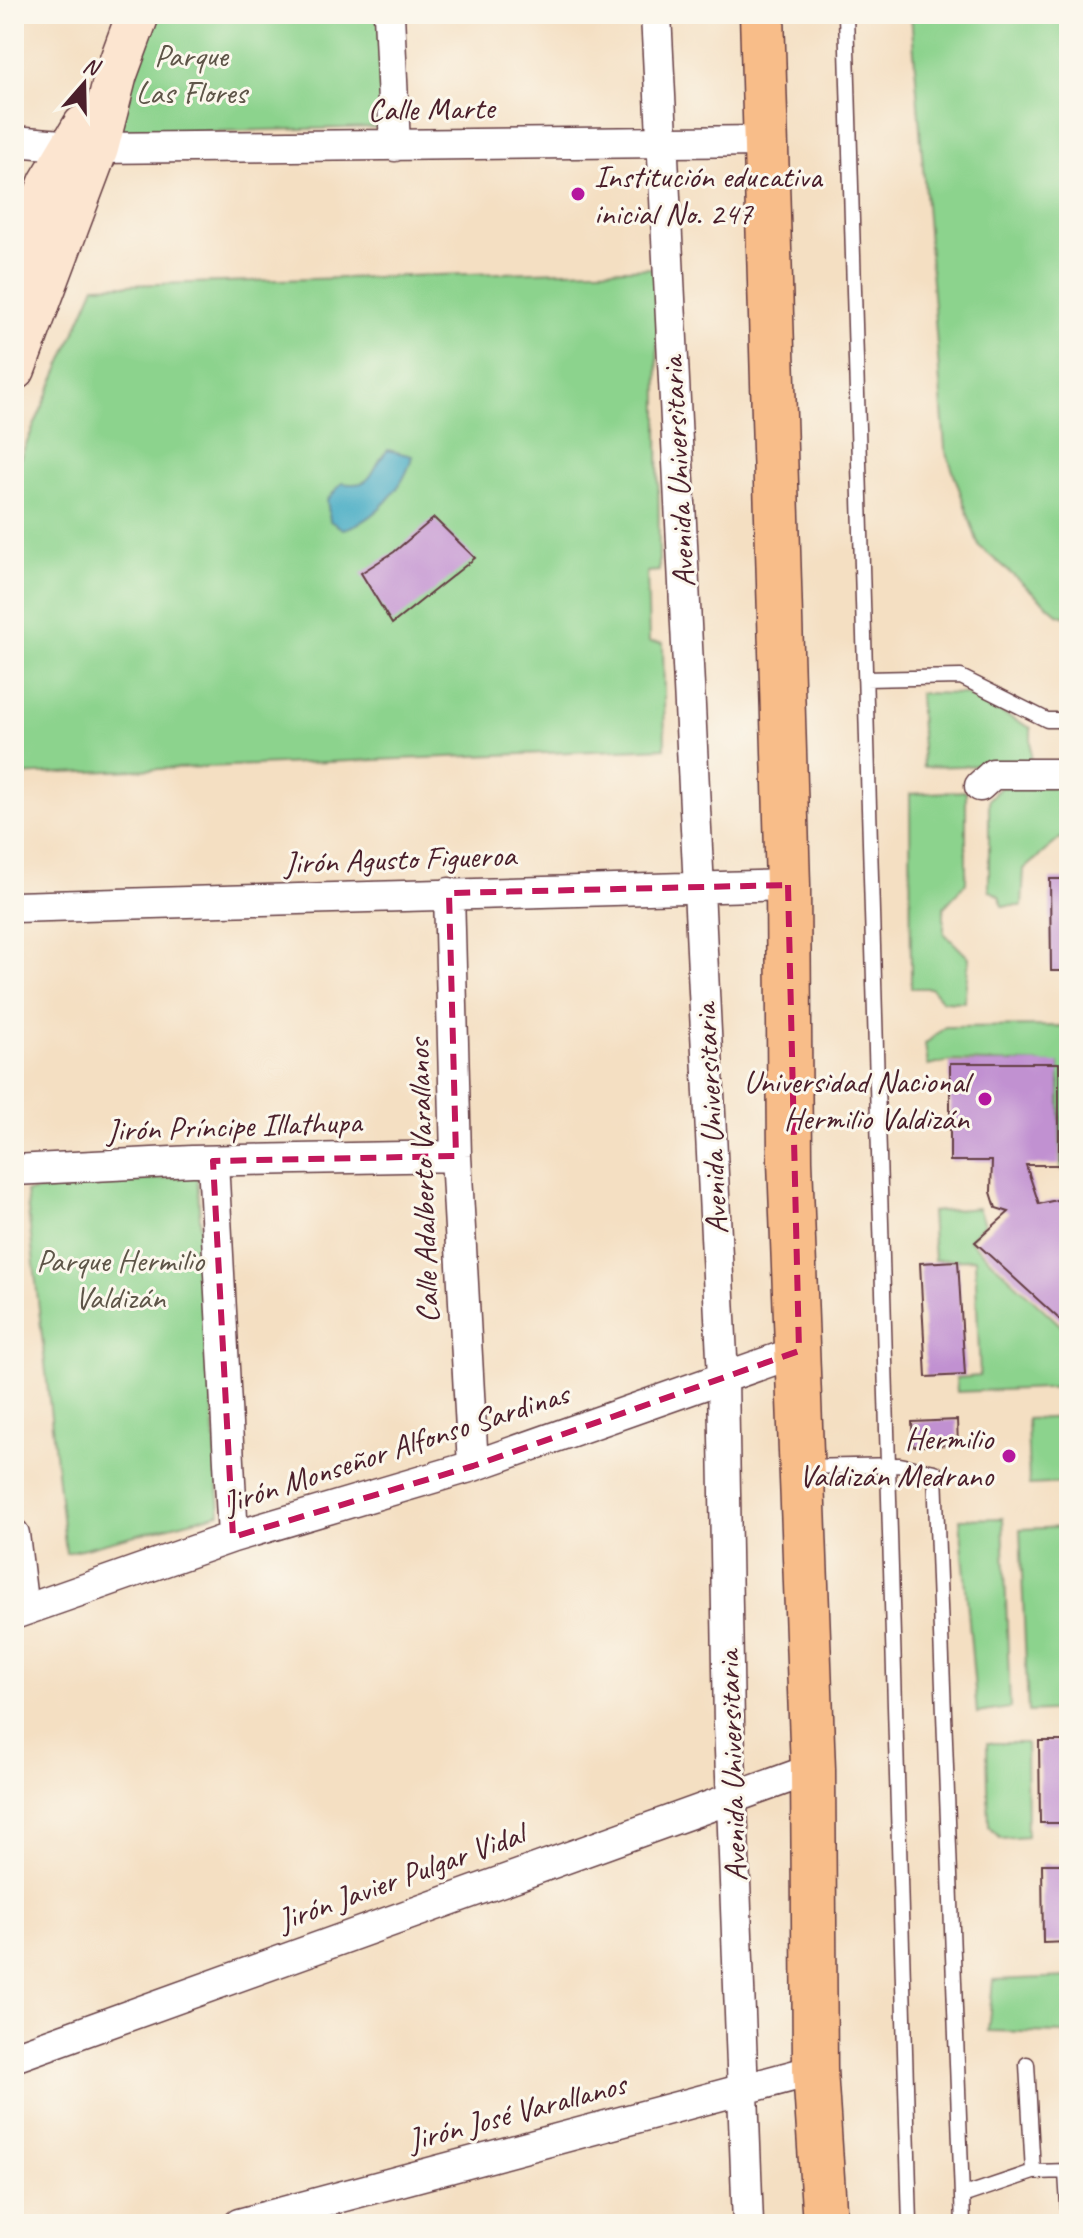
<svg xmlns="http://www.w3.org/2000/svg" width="1083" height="2238" viewBox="0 0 1083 2238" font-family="Caveat,sans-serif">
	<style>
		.green { fill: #8cd38d; stroke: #6b795c; stroke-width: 2 }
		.water { fill: #44abc4; stroke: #476578; stroke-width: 2 }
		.building { fill: #c191d1 }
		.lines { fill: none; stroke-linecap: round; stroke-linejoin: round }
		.lane-casing { stroke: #643c42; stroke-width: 17 }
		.street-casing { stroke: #643c42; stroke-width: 33 }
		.secondary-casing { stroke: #643c42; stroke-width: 45 }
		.highway-casing { stroke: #643c42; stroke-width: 47 }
		.lane { stroke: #fff; stroke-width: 14 }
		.street { stroke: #fff; stroke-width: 30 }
		.secondary { stroke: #fce5d0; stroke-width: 42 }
		.highway { stroke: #f8bd89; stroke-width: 44 }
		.marked { fill: none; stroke: #c2185b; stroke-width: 6; stroke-dasharray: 16 10; stroke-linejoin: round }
		.poi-dot { fill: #b5179e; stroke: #fbf7ec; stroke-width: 3 }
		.labels { text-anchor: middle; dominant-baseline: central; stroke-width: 6; stroke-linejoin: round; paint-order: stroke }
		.park-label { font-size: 32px; fill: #5e5548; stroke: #fbf7ec }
		.street-label { font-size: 32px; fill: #4a1f2b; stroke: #fbf7ec }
		.poi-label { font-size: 32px; fill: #4a1f2b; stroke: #fbf7ec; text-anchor: end }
	</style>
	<rect width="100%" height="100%" fill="#fbf7ec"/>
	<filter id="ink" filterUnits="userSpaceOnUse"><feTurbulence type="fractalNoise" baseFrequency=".0125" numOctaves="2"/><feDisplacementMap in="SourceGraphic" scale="16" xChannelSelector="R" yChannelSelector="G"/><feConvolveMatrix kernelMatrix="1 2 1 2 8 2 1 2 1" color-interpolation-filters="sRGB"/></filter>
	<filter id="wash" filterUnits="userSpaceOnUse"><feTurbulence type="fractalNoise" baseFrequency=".006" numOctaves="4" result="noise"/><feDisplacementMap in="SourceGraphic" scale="32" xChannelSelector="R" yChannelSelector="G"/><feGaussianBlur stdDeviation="1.8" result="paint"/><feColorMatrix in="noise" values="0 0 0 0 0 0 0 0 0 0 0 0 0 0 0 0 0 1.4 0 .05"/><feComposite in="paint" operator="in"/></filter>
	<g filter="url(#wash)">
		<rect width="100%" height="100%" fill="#f4dfc2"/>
		<path class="green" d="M 151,14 L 379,14 L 387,127 L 98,134 Z
			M 911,14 L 1069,14 L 1069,618 L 1058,614 L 979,546 L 945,448 Z
			M 657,268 L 659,571 L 647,572 L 649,642 L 663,643 L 665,748 L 14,775 L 14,472 L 95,286 Z
			M 919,693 L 965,694 L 1031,728 L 1031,764 L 923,767 Z
			M 1069,786 L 1069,831 L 1024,869 L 1022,906 L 1002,906 L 999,896 L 989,890 L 989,799 L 1001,787 Z
			M 966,791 L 966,883 L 944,907 L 944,933 L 969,958 L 964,1002 L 942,1001 L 931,988 L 911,988 L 910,794 Z
			M 1069,1026 L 1069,1171 L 1061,1170 L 1059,1064 L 951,1061 L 928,1066 L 925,1044 L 945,1027 Z
			M 197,1175 L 220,1513 L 66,1553 L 26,1192 Z
			M 978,1208 L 984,1224 L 969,1240 L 1069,1333 L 1069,1387 L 957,1392 L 956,1378 L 980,1376 L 975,1259 L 934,1260 L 931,1212 Z
			M 1069,1417 L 1069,1483 L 1029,1485 L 1027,1419 Z
			M 1003,1518 L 1010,1708 L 977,1713 L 960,1519 Z
			M 1069,1527 L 1069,1710 L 1028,1712 L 1020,1529 Z
			M 987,1743 L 1026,1743 L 1027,1837 L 1001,1839 L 989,1827 Z
			M 1069,1977 L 1069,2098 L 1065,2033 L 988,2031 L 993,1980 Z"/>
		<path class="water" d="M 388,450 L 412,456 C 405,487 373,522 343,529 L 330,521 L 327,500 L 342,483 C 377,489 369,468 388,450 Z"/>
		<g id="blocks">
			<path class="building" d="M 434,518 L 475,558 L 392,624 L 361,573 L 394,552 Z
				M 1050,879 L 1069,879 L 1069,971 L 1051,971 Z
				M 950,1063 L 1059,1063 L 1059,1165 L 1026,1165 L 1039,1204 L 1069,1197 L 1069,1328 L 975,1242 L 1009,1212 L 996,1208 L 991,1192 L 992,1161 L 950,1161 Z
				M 958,1261 L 965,1375 L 926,1377 L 920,1263 Z
				M 957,1420 L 958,1445 L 913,1446 L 912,1422 Z
				M 1039,1741 L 1069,1741 L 1069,1823 L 1040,1823 Z
				M 1042,1864 L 1069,1864 L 1069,1942 L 1043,1943 Z"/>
		</g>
	</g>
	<g filter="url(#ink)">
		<use href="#blocks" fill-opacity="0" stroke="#643c42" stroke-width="2"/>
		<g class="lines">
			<g class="lane-casing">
				<path id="lane" d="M 846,14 L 910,2224
					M 865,679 L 961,677 L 1047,720 L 1069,720
					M 804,1467 L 900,1465 L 935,1472 L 963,2224
					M 1027,2064 L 1033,2172
					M 1066,2172 L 1069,2223
					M 962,2196 L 1033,2172 L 1069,2171"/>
			</g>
			<g class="street-casing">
				<path id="street" d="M 389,14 L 395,146
					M 656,14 L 723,1378 L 729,1724 L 748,2224
					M 14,141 L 97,148 L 767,141
					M 980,786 L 993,774 L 1069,774
					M 449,893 L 456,1156 L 473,1466
					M 14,907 L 788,885
					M 213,1161 L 233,1537
					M 14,1170 L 192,1161 L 456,1156
					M 14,1534 L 23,1610
					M 14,1614 L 233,1537 L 473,1466 L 799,1351
					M 14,2057 L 813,1769
					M 239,2224 L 815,2070"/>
			</g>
			<g class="secondary-casing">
				<path id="secondary" d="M 14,274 L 50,183 L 84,126
					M 14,369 L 97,148 L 116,74 L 138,14"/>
			</g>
			<g class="highway-casing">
				<path id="highway" d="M 762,14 L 788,885 L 790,1161 L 813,1769 L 815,2070 L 825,2224"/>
			</g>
			<use href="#lane" class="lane"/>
			<use href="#street" class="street"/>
			<use href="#secondary" class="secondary"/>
			<use href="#highway" class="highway"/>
		</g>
	</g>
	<path class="marked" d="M 788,885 L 799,1351 L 473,1466 L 233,1537 L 213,1161 L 456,1156 L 449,893 Z"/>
	<g class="poi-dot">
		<circle cx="578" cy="194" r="8"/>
		<circle cx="985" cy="1099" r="8"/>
		<circle cx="1009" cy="1456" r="8"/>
	</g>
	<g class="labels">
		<g class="park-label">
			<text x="191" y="55">Parque<tspan x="191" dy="37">Las Flores</tspan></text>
			<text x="120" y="1260">Parque Hermilio<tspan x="120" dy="37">Valdizán</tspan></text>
		</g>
		<g class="street-label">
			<text transform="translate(431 109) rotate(-1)">Calle Marte</text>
			<text transform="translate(678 472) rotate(-93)">Avenida Universitaria</text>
			<text transform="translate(400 859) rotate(-2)">Jirón Agusto Figueroa</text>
			<text transform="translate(711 1119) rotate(-93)">Avenida Universitaria</text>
			<text transform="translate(234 1126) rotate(-2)">Jirón Príncipe Illathupa</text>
			<text transform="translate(423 1181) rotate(-92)">Calle Adalberto Varallanos</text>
			<text transform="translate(396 1448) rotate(-18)">Jirón Monseñor Alfonso Sardinas</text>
			<text transform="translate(732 1766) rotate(-92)">Avenida Universitaria</text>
			<text transform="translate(401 1877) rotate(-20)">Jirón Javier Pulgar Vidal</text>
			<text transform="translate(517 2112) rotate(-15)">Jirón José Varallanos</text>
		</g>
		<g class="poi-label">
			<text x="594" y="176" text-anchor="start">Institución educativa<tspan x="594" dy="37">inicial No. 247</tspan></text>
			<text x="969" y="1081">Universidad Nacional<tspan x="969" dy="37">Hermilio Valdizán</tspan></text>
			<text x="993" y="1438">Hermilio<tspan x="993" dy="37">Valdizán Medrano</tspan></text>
		</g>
	</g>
	<rect width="1083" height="2238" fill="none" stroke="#fbf7ec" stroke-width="48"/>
	<g transform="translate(84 84) rotate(20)" stroke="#fbf7ec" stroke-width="6" paint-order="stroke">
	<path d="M0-6L14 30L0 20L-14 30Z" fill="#4a1f2b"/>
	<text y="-12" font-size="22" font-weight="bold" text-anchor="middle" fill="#4a1f2b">N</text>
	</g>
</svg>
